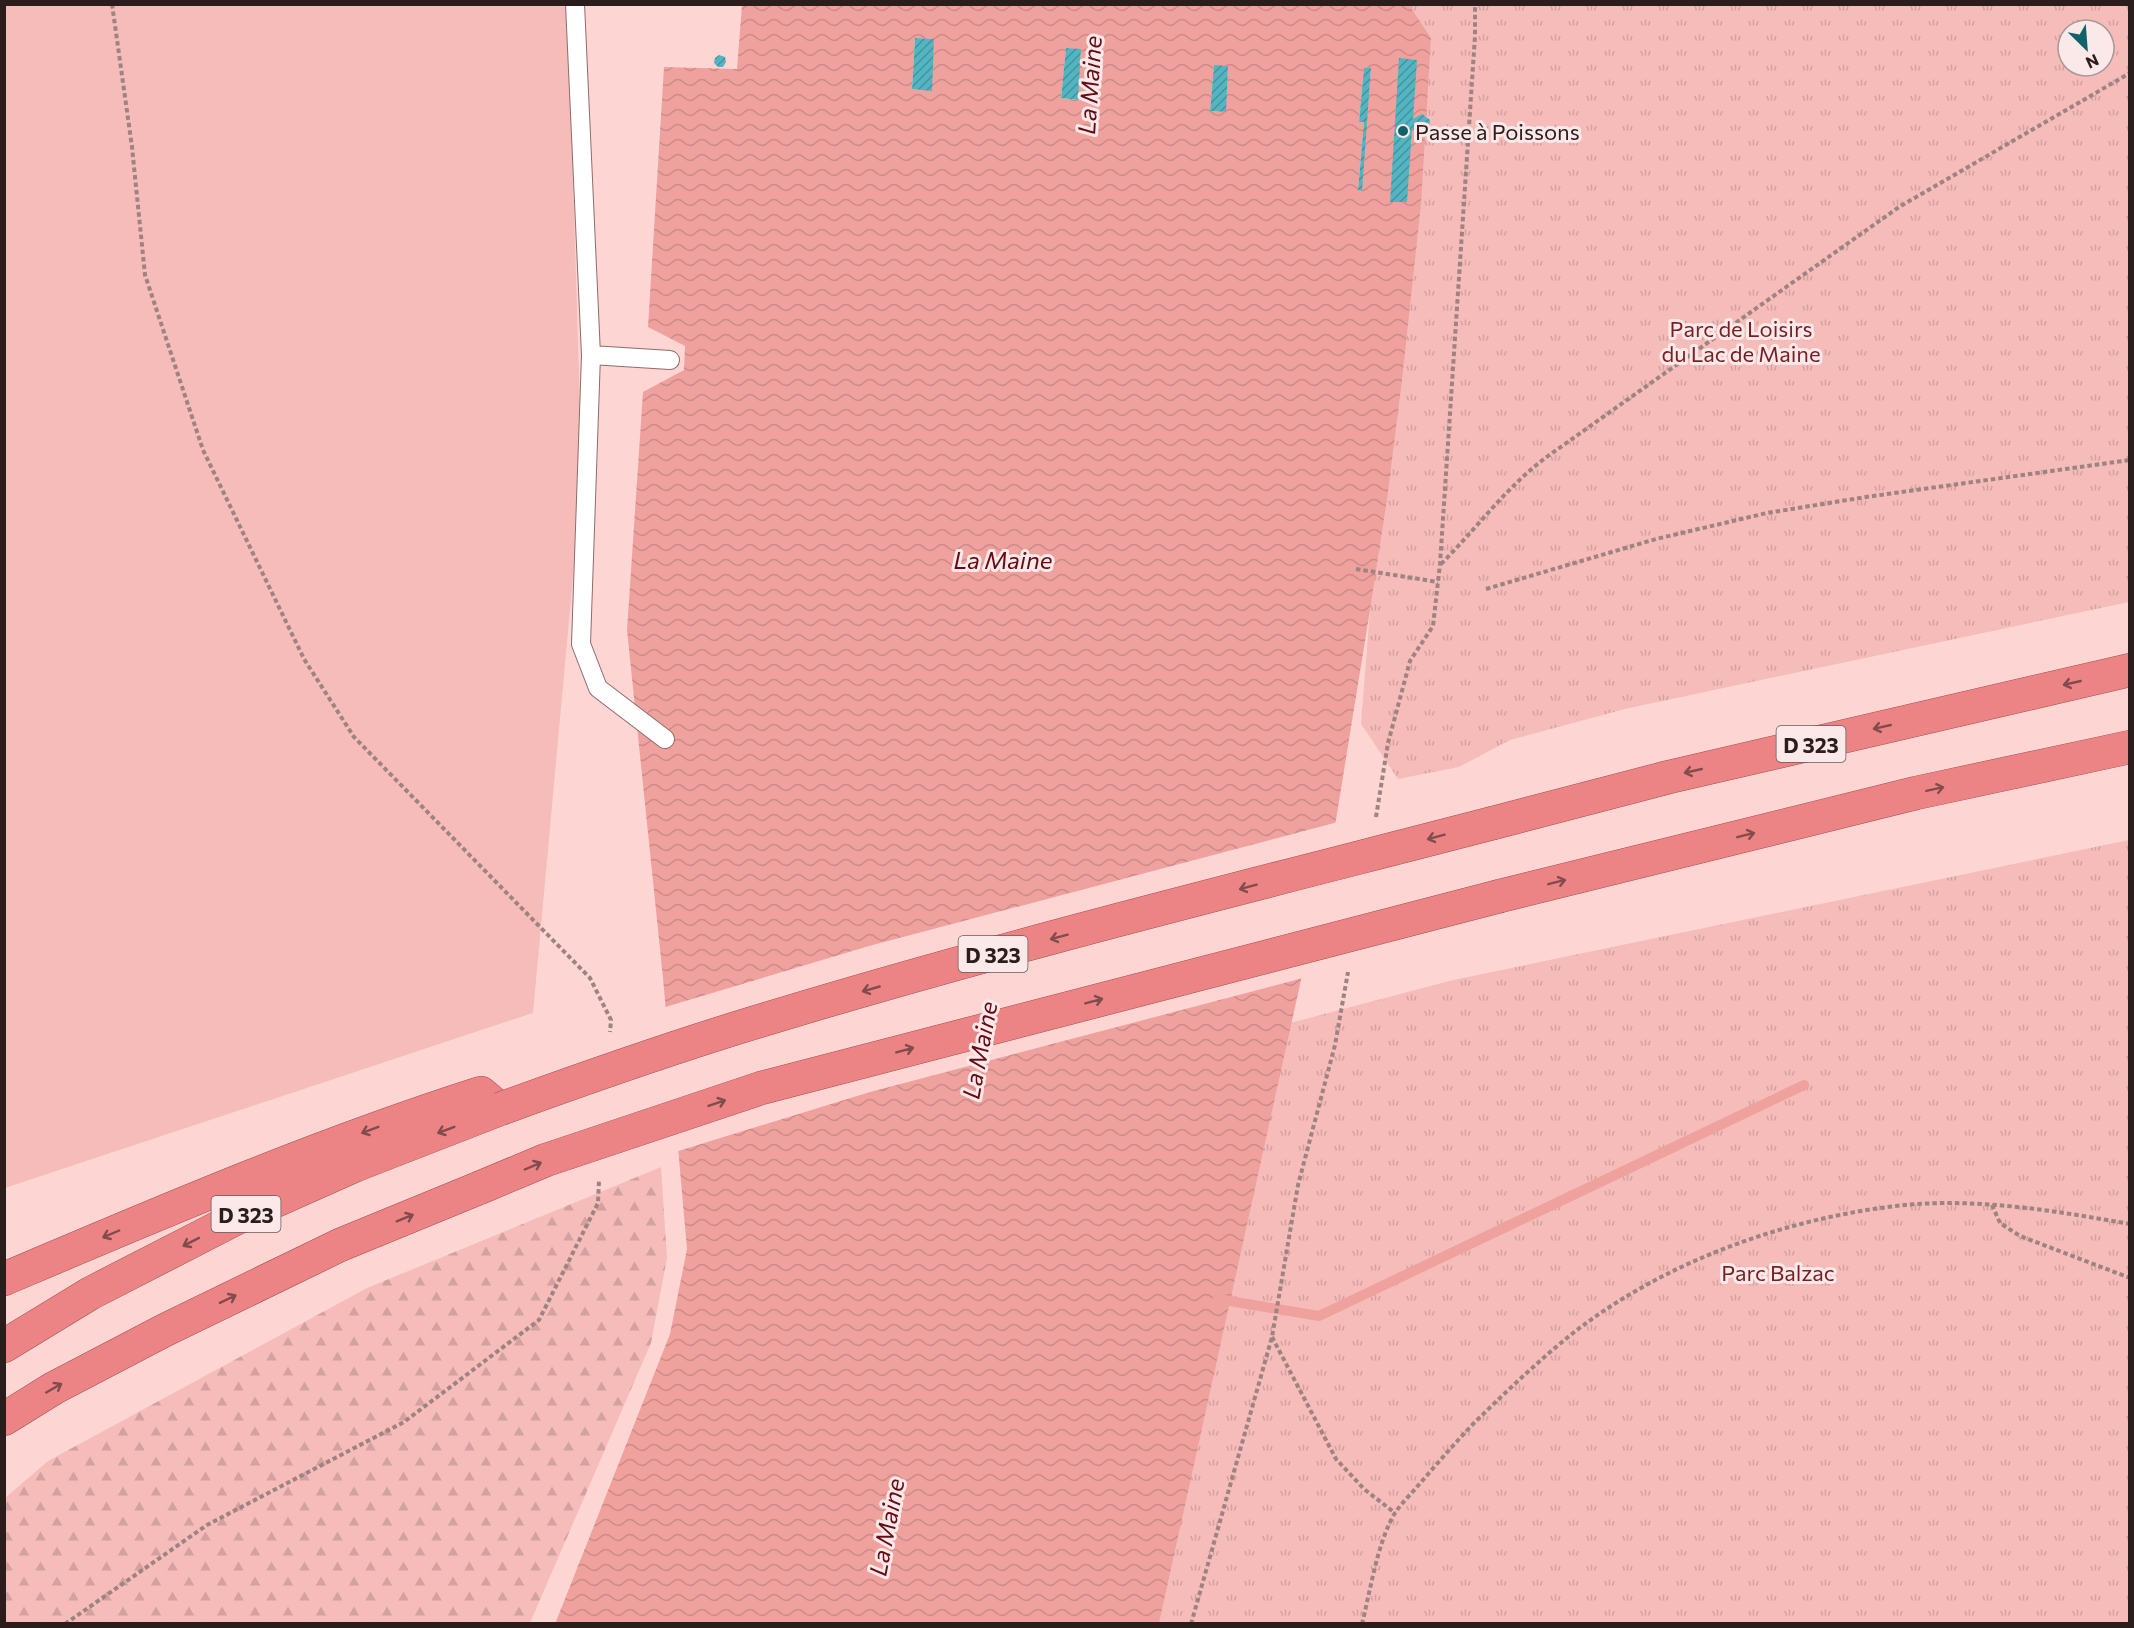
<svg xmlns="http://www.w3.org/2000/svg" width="2134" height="1628" viewBox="0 0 2134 1628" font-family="Commissioner,sans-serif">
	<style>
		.grass { fill: #f6bcba }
		.forest { fill: url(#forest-firs) }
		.park { fill: url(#park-tufts); fill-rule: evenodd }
		.water { fill: url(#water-waves); fill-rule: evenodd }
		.pier { fill: #fdd6d4 }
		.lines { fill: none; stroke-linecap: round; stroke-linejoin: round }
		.stream { stroke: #efa19e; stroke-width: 10 }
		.building { fill: url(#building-hatch) }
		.service-casing { stroke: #8e6c6a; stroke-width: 20 }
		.trunk-casing { stroke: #a64c4d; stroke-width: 34 }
		.path { stroke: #9e8381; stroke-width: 4; stroke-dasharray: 4.5 3; stroke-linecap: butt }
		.service { stroke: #fff; stroke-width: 18 }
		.trunk { stroke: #ec8486; stroke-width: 33 }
		.trunk-bridge-casing { stroke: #a64c4d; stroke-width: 34; stroke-linecap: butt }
		.trunk-bridge { stroke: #ec8486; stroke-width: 33 }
		.oneway { stroke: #824b4c }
		.poi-dot { fill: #11616a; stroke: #fae9e8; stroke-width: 2 }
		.labels { text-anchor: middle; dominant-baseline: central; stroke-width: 6; stroke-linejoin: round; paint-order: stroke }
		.shield { fill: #fae9e8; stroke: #695a59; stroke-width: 1.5 }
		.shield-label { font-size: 21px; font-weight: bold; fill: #2b1d1c }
		.poi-label { font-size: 22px; fill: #2b1d1c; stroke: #fae9e8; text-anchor: start }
		.park-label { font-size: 22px; fill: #781f25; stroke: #fae9e8 }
		.water-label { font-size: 24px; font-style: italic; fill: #660a16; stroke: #fae9e8 }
	</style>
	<defs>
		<pattern id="forest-firs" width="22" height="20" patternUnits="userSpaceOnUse" patternTransform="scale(1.5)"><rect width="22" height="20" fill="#f6bcba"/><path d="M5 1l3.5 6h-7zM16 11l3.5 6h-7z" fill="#d3a19f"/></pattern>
		<pattern id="park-tufts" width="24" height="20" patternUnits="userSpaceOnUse" patternTransform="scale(1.5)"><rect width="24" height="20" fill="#f6bcba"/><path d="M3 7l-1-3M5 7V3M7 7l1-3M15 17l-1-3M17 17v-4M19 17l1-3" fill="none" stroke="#d3a19f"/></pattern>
		<pattern id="water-waves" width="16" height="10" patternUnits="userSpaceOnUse" patternTransform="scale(1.5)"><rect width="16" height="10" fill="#efa19e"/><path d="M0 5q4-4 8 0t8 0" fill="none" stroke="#cd8a88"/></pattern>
		<pattern id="building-hatch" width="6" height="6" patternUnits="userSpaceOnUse" patternTransform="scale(1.5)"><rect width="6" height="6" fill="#53b5c2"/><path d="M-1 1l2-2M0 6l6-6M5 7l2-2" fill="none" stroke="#45939d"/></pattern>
	</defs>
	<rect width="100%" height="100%" fill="#fdd6d4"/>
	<path class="grass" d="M 4,5 L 568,5 L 582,479 L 533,1013 L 5,1188 Z"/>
	<path class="forest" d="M 661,1167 L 667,1258 L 651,1343 L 530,1623 L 5,1623 L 5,1498 L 48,1461 L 367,1288 Z"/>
	<path class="park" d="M 1409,5 L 2129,5 L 2129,602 L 1625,709 L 1510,740 L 1459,767 L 1398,779 L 1361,724 L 1370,610 L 1431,39 ZM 2068,30 L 2104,30 L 2104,66 L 2068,66 Z
		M 2129,840 L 2129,1623 L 1156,1624 L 1290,1023 L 1453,980 Z"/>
	<path class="water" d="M 742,5 L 1409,5 L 1431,38 L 1421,204 L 1402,380 L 1387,499 L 1370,610 L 1335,826 L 1159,1623 L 555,1624 L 670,1334 L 687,1249 L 663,978 L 627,630 L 643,392 L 684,370 L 685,346 L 648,327 L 664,67 L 737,69 ZM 915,38 L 934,39 L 931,90 L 912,89 ZM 1066,48 L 1081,50 L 1077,100 L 1061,98 ZM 1214,66 L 1228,66 L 1225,112 L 1210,111 ZM 1364,68 L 1371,68 L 1361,191 L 1358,190 L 1364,122 L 1359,122 Z"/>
	<path class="pier" d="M 1338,822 L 1303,978 L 870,1092 L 675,1152 L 662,1008 L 869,946 Z"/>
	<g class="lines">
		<path class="stream" d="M 1218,1299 L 1319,1316 L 1804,1085"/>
	</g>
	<path class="building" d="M 915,38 L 934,39 L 932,91 L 912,89 Z
		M 1066,48 L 1081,49 L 1078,100 L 1061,98 Z
		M 719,55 L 725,57 L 726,62 L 723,67 L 718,67 L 714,63 L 715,58 Z
		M 1399,58 L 1417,60 L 1413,119 L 1422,114 L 1430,120 L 1429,130 L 1421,134 L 1416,133 L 1412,129 L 1407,202 L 1390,202 Z
		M 1214,65 L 1228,66 L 1226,112 L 1210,111 Z
		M 1364,68 L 1371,68 L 1362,191 L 1358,190 L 1364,122 L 1359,122 Z"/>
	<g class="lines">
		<g class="service-casing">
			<path id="service" d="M 575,4 L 591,355 L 581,644 L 598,688 L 665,739
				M 591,355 L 670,360"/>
		</g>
		<g class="trunk-casing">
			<path id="trunk" d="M 1493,823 L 1669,777 L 2130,670
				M 1500,896 L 1916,793 L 2130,747
				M 4,1279 C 162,1212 318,1145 481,1093 L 500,1109 L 356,1165 L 237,1218 L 91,1293 L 4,1346
				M 4,1419 L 54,1388 L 165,1330 L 340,1245 L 479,1188"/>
		</g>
		<path class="path" d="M 112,4 L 132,147 L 145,275 L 203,450 L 304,659 L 354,737 L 590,978 L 611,1020 L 610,1032
			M 1441,564 C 1477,528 1507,486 1548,456 L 1899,207 L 2130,73
			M 1356,569 L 1438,582
			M 1486,589 L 1656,539 L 1767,513 L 1866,497 L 2130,460
			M 1376,817 L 1388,743 L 1410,661 L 1433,626 L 1440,564 L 1475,36 L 1475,4
			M 1992,1205 L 2000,1223 L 2020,1236 L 2130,1278
			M 1272,1337 L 1336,1459 L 1364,1489 L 1395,1513
			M 65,1624 L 207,1525 L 404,1422 L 539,1320 L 598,1203 L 599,1180
			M 1191,1624 L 1272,1337 L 1298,1185 L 1335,1045 L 1348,972
			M 1362,1624 C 1370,1592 1378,1540 1395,1513 C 1401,1504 1409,1496 1416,1488 C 1435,1466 1454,1444 1474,1423 C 1507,1391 1541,1358 1577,1330 C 1670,1259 1790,1217 1905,1205 C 1980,1198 2056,1211 2130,1224"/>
		<use href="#service" class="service"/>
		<use href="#trunk" class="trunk"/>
		<g class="trunk-bridge-casing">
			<path id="trunk-bridge" d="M 500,1109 C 588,1077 676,1046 766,1019 C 1006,946 1250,886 1493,823
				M 479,1188 L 546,1160 L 761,1088 L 1500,896"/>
		</g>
		<use href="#trunk-bridge" class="trunk-bridge"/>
	</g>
	<defs><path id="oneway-shaft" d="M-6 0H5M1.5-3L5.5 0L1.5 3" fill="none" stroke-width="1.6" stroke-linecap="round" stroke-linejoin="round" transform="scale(1.5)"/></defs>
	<g class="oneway">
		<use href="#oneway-shaft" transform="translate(2072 683) rotate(167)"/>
		<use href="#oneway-shaft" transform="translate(1882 727) rotate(167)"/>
		<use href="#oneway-shaft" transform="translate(1693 771) rotate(167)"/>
		<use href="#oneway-shaft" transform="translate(1935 789) rotate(-12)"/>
		<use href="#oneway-shaft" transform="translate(1746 835) rotate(-14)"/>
		<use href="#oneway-shaft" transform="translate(1436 837) rotate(165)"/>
		<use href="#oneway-shaft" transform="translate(1557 882) rotate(-14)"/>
		<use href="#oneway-shaft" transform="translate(1248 887) rotate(165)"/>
		<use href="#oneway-shaft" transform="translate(1059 937) rotate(165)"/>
		<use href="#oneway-shaft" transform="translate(871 989) rotate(164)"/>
		<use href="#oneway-shaft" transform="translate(1094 1001) rotate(-15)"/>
		<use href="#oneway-shaft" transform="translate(905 1050) rotate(-15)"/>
		<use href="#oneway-shaft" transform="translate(717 1103) rotate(-19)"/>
		<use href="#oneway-shaft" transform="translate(370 1130) rotate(159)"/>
		<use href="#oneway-shaft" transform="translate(446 1130) rotate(159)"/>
		<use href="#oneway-shaft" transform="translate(533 1166) rotate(-23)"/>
		<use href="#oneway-shaft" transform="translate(405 1218) rotate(-22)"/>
		<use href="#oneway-shaft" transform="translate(111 1234) rotate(157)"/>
		<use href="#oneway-shaft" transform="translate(191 1242) rotate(153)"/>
		<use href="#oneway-shaft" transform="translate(228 1299) rotate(-26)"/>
		<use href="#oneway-shaft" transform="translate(54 1388) rotate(-30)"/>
	</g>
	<circle class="poi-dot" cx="1403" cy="131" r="6"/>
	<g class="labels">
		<g class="shield">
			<rect x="1776.5" y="726" width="69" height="36" rx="4.5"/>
			<rect x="958.5" y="936" width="69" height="36" rx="4.5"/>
			<rect x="211.5" y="1196" width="69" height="36" rx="4.5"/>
		</g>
		<g class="shield-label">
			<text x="1811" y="744">D 323</text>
			<text x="993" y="954">D 323</text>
			<text x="246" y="1214">D 323</text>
		</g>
		<g class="poi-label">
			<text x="1415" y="131">Passe à Poissons</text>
		</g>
		<g class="park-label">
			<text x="1741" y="328">Parc de Loisirs<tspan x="1741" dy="25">du Lac de Maine</tspan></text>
			<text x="1778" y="1272">Parc Balzac</text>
		</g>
		<g class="water-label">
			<text transform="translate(1089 85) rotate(-86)">La Maine</text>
			<text x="1003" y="559">La Maine</text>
			<text transform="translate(979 1050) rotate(-79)">La Maine</text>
			<text transform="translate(886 1527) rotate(-79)">La Maine</text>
		</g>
	</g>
	<rect width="2134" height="1628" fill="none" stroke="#2b1d1c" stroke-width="12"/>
	<g transform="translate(2086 48) rotate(155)"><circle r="28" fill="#fae9e8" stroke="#a79796" stroke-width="1.5"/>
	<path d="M0-4.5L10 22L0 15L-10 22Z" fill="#11616a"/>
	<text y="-9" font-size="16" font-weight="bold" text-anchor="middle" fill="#2b1d1c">N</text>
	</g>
</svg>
